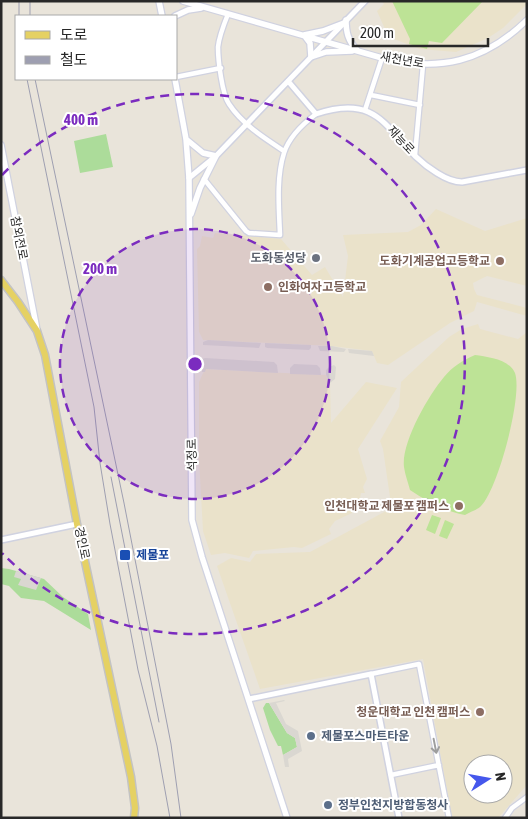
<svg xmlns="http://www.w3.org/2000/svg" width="528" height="819" viewBox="0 0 528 819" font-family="'Asap Condensed','Noto Sans KR',sans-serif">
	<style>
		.education { fill: #eae2ca; fill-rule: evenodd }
		.green { fill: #acdc9a }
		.pitch { fill: #bde396 }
		.plaza { fill: #dad7d1 }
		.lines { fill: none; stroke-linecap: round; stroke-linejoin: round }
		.minor-casing { stroke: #d0d2e0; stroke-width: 7 }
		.tertiary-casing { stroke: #d0d2e0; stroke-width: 8 }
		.secondary-casing { stroke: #d0d2e0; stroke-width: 8 }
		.primary-casing { stroke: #c3c3c3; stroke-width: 9 }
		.minor { stroke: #fff; stroke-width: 4.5 }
		.tertiary { stroke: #fff; stroke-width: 5 }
		.secondary { stroke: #fff; stroke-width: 5.5 }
		.primary { stroke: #e5d163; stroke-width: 6 }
		.rail { stroke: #9e9fb1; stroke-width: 1 }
		.oneway { stroke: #9e9e9e }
		.ring { fill: none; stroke: #7b2cbf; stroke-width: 2.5; stroke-dasharray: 9 6 }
		.worship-dot { fill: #6b7280; stroke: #fff; stroke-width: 2 }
		.education-dot { fill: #8d6e63; stroke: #fff; stroke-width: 2 }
		.transit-dot { fill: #1a4fb4; stroke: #fff; stroke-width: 2 }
		.service-dot { fill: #5c6f8a; stroke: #fff; stroke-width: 2 }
		.labels { text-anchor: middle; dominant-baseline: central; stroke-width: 4; stroke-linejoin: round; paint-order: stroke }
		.street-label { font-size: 12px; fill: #282828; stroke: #fff }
		.worship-label { font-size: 12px; font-weight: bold; fill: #5b616d; stroke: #fff; text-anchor: end }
		.education-label { font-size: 12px; font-weight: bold; fill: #785e54; stroke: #fff; text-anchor: end }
		.transit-label { font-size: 12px; font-weight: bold; fill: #164399; stroke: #fff; text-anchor: start }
		.service-label { font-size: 12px; font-weight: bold; fill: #4e5e75; stroke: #fff; text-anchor: start }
		.centre { fill: #7b2cbf; stroke: #fff; stroke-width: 2.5 }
		.ring-label { font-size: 15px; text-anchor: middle; font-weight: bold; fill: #7b2cbf; stroke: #fff; stroke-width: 4; stroke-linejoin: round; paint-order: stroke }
	</style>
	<rect width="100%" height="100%" fill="#e9e4da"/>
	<path class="education" d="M 382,1 L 527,1 L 527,4 L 503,28 L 488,38 L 456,52 L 420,49 L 394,39 L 385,29 L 377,11 L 384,4 Z
		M 436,209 L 485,231 L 527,218 L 527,286 L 487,276 L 473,283 L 474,289 L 477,295 L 527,308 L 527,316 L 477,302 L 474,311 L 450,323 L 388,365 L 377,363 L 372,351 L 332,346 L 203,340 L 199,332 L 197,249 L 200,246 L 202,236 L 213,238 L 215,233 L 281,239 L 312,275 L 325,267 L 343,297 L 348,256 L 343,235 L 408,232 L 421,225 Z
		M 478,324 L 480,329 L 518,339 L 527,332 L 527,785 L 498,818 L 452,818 L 423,659 L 260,689 L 217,566 L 231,558 L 250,562 L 256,554 L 310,552 L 386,511 L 391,504 L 383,449 L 380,441 L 399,407 L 401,382 L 449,337 L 462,329 ZM 473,764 L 503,764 L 503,794 L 473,794 Z
		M 205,369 L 326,375 L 330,383 L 331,423 L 366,382 L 397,388 L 358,449 L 367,479 L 363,487 L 365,493 L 361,493 L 359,503 L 352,513 L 335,521 L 329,529 L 331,534 L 302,548 L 294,547 L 253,551 L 249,558 L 225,553 L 211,555 L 203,531 L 199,459 L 199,382 Z"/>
	<path class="green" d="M 106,134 L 113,167 L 80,173 L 74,141 Z
		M 1,568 L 9,569 L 44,579 L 63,597 L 88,614 L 91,630 L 44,601 L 21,598 L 9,586 L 1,584 Z
		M 266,703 L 269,703 L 287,733 L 295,738 L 297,747 L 283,755 L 281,746 L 278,746 L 270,730 L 263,708 Z"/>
	<path class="pitch" d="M 392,1 L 483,1 L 442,43 L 429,41 L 427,49 L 409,44 L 410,39 Z
		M 475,355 C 488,357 509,359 515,373 C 523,395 498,489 481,506 C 477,510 470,512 465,515 C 444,511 428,502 410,490 C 408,482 405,475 404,467 C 401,443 428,396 444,377 C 452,367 463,360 475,355 Z
		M 432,515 L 441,518 L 435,534 L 426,530 Z
		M 445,520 L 454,524 L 447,539 L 439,536 Z"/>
	<path class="plaza" d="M 208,340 L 261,343 L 259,348 L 203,345 L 203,342 Z
		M 265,343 L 311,345 L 311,348 L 309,350 L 267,348 L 265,347 Z
		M 318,346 L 332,346 L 346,349 L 344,352 L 320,351 Z
		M 348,349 L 372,351 L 374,356 L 349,353 Z
		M 205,358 L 274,362 L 277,365 L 278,373 L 206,369 L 205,372 L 202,372 L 202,359 Z
		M 294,364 L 317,365 L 320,368 L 321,375 L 290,374 L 290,368 Z
		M 334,365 L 336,367 L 335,379 L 330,383 L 326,375 L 326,370 L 329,367 Z
		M 16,571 L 41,578 L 36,590 L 18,585 L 21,579 L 14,577 Z
		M 284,700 L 285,701 L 276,703 L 286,724 L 298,731 L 302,751 L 288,759 L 289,767 L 285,767 L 283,755 L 297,747 L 295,738 L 287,733 L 269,703 Z"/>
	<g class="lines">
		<g class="minor-casing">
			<path id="minor" d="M 228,14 C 224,24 219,37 218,47 C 218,60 222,94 229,104 C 242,124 264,138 284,151
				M 176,77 L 221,68
				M 371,95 L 420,105
				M 365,110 L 382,58
				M 415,155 L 423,65
				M 204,179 L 246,231 L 249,233 L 280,235 C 279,209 276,178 284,153 C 289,137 304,123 316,114
				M 371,674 L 419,664 L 449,818
				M 391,775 L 439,765
				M 505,818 L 512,808 L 527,797"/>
		</g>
		<g class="tertiary-casing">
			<path id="tertiary" d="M 288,81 L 316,114 C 388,90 387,143 437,173 C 445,178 453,182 462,182 L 527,170
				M 189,178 L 216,156 L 365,1
				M 1,540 L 77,524
				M 249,699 L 371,674 L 399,818"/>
		</g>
		<g class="secondary-casing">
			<path id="secondary" d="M 159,1 L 162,16
				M 183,1 L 382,58 C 439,72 484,62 527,20
				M 175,16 L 188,10 L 201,8
				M 346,20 C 346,32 348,41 357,50
				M 344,23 L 323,31 L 304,35 L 310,43 L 311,57 L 326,52 L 352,51
				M 175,79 L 186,139 L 189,178 L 192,520 L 202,557 L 287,818
				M 186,139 L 203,153 L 216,156 L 200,188 L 191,214
				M 1,145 L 37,330"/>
		</g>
		<g class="primary-casing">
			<path id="primary" d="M 1,280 L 18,302 L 37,331 L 45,355 L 77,524 L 131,777 L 135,808 L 134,818"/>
		</g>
		<use href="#minor" class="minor"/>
		<use href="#tertiary" class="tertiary"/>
		<use href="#secondary" class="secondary"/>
		<use href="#primary" class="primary"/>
		<path class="rail" d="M 19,1 L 19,16
			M 30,1 L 30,16
			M 27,79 L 94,407 L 100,463 L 110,524 L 138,670 L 157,746 L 170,818
			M 35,79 L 124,503 L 171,744 L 181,818
			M 111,477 L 159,722"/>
	</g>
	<defs><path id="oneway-shaft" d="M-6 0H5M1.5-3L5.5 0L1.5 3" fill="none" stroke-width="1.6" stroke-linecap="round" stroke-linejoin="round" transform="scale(1.25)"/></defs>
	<use class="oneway" href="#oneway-shaft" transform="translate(435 746) rotate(79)"/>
	<circle cx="195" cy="364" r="135" fill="#7b2cbf" fill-opacity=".12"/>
	<g class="ring">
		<circle cx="195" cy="364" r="135"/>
		<path d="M2 175A270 270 0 1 1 2 553"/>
	</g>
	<circle class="worship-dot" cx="316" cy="258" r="5"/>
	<g class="education-dot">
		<circle cx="500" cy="261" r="5"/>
		<circle cx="268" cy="287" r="5"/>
		<circle cx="459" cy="506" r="5"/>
		<circle cx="480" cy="712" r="5"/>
	</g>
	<rect class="transit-dot" x="119" y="549" width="12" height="12" rx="2.5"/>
	<g class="service-dot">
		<circle cx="311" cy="736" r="5"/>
		<circle cx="328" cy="805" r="5"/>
	</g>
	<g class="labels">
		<g class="street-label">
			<text transform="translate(402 60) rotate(10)">새천년로</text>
			<text transform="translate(401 140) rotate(47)">재능로</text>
			<text transform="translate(19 238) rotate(79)">참외전로</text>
			<text transform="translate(192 455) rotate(-91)">석정로</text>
			<text transform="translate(82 543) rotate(78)">경인로</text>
		</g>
		<g class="worship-label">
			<text x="306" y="258">도화동성당</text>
		</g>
		<g class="education-label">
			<text x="490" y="261">도화기계공업고등학교</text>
			<text x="278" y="287" text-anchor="start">인화여자고등학교</text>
			<text x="449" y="506">인천대학교 제물포 캠퍼스</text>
			<text x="470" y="712">청운대학교 인천 캠퍼스</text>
		</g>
		<g class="transit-label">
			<text x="136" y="555">제물포</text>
		</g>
		<g class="service-label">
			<text x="321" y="736">제물포스마트타운</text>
			<text x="338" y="805">정부인천지방합동청사</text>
		</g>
	</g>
	<circle cx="195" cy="364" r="8" class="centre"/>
	<g class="ring-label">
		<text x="81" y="125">400 m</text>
		<text x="100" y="274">200 m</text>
	</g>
	<rect width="528" height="819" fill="none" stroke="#282828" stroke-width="5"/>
	<rect x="15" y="15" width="162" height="65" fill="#ffffff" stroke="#a9a9a9"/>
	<rect x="25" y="31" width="25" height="8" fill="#e5d163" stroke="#a9a9a9"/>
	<text x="60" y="40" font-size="15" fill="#282828">도로</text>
	<rect x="25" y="56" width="25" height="8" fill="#9e9fb1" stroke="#a9a9a9"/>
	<text x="60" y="65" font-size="15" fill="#282828">철도</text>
	<g transform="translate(488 779) rotate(79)"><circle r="24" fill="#ffffff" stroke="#a9a9a9"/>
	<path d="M0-4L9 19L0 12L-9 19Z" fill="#4557ec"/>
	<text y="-8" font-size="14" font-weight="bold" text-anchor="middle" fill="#282828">N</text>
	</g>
	<path d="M353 38v8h135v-8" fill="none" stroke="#282828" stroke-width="2.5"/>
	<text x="360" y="38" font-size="15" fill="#282828" stroke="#ffffff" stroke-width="4" paint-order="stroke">200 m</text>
</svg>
